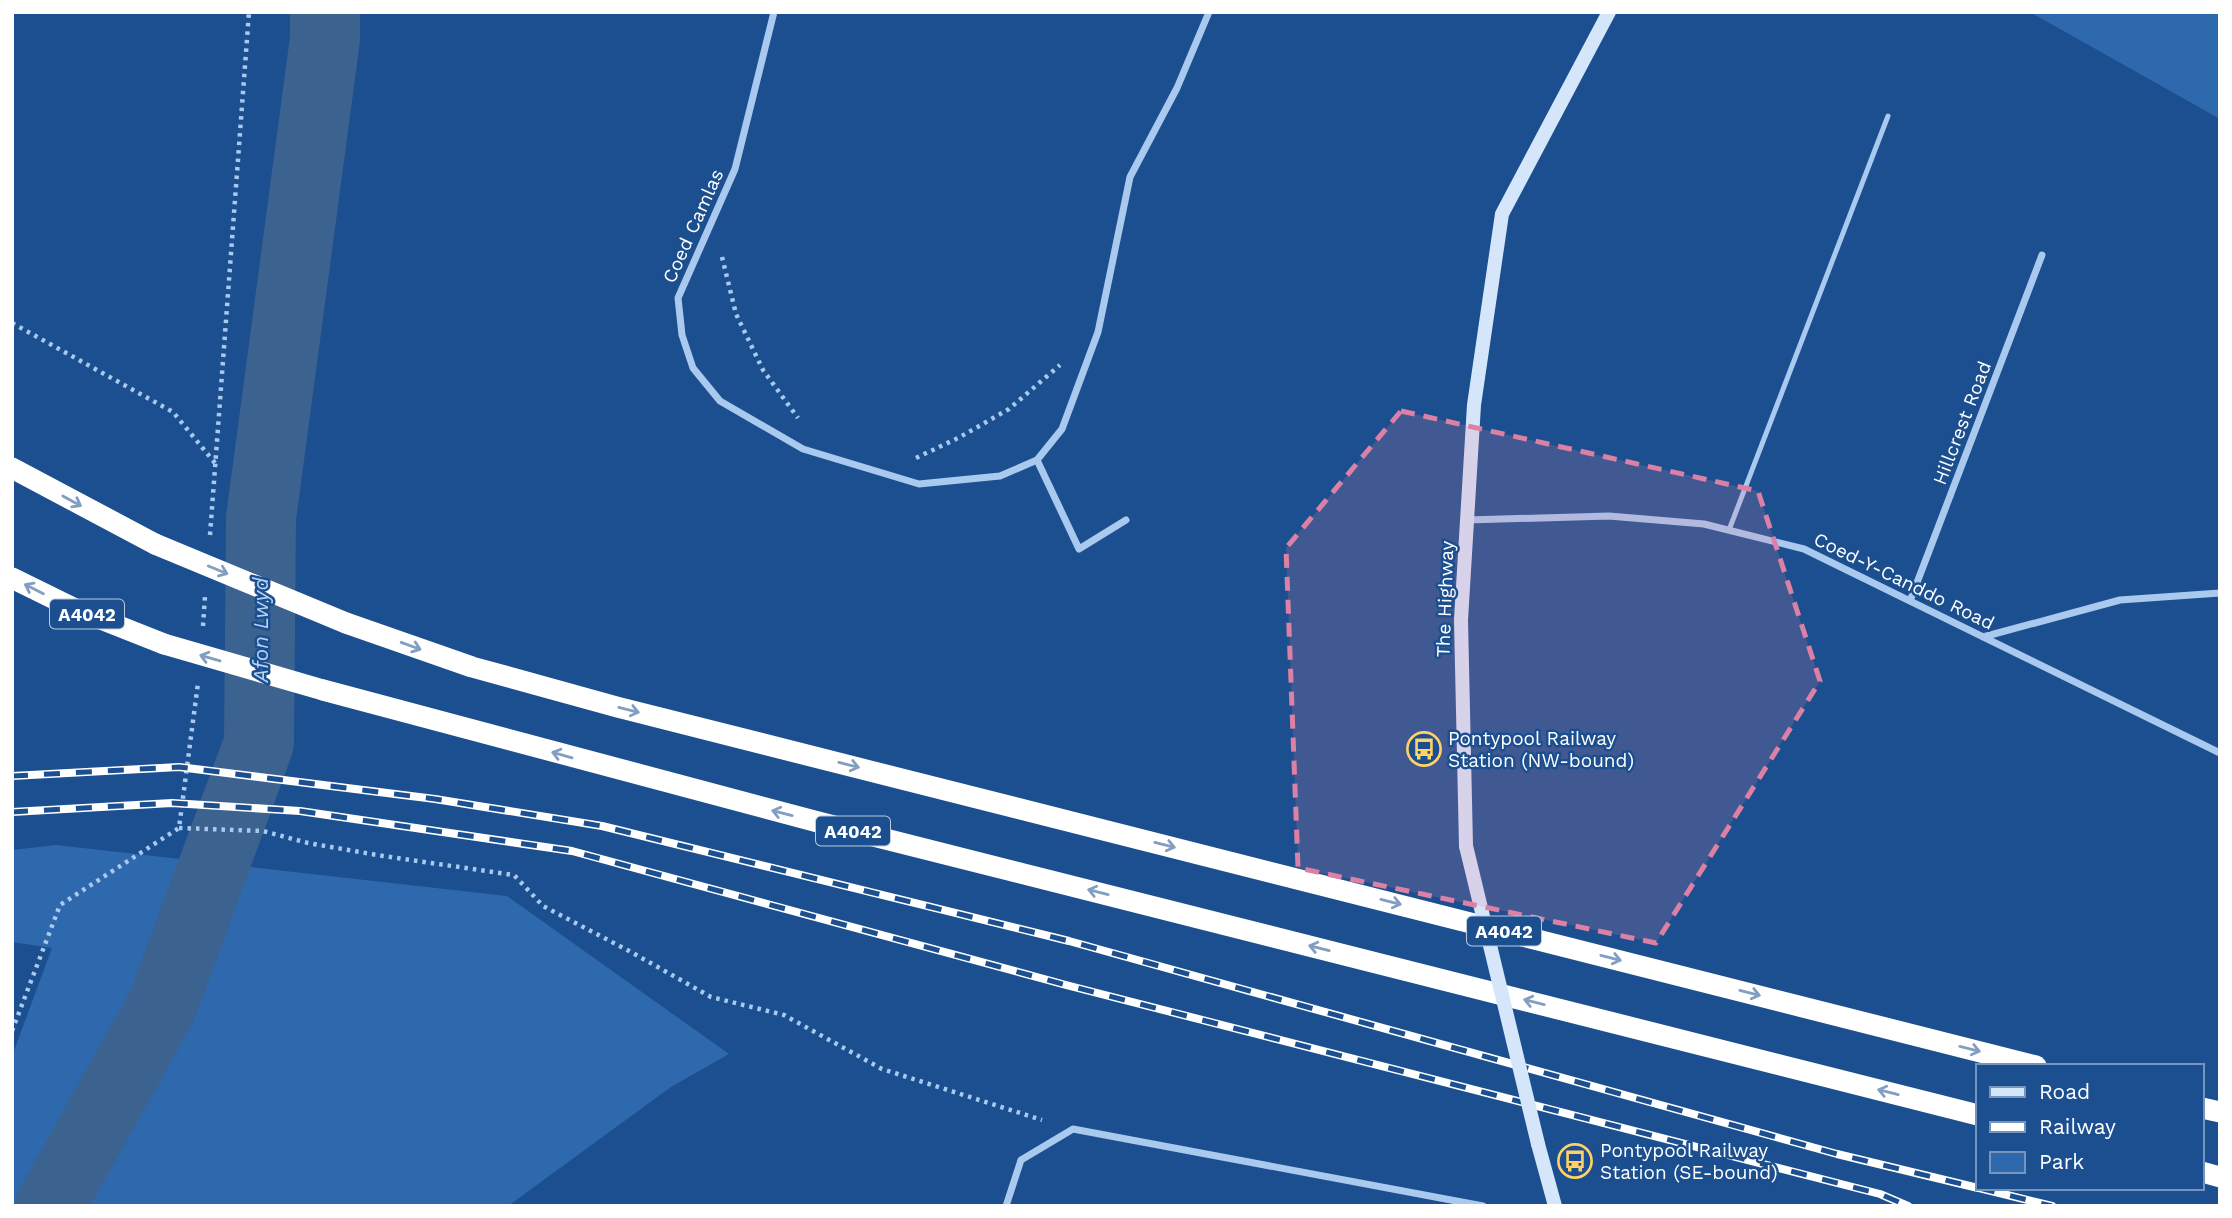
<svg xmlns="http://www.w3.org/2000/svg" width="2232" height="1218" viewBox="0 0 2232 1218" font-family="'Work Sans',sans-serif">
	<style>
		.green { fill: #2e69ad }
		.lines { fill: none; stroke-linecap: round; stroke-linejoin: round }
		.river { stroke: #3c6290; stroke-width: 70 }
		.path { stroke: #a9c9ee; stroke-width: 4.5; stroke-dasharray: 3.5 5; stroke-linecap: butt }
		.lane { stroke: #a9c9ee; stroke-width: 5 }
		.street { stroke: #a9c9ee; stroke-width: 7 }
		.secondary { stroke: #d6e6fa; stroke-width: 14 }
		.highway { stroke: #fff; stroke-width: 21 }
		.rail-casing { stroke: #fff; stroke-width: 8 }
		.rail { stroke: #1b4f8f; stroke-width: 5; stroke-dasharray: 16; stroke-linecap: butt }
		.secondary-bridge { stroke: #d6e6fa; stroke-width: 14 }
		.highway-bridge { stroke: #fff; stroke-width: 21 }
		.oneway { stroke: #829ec1 }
		.marked { fill: #dd80a5; fill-opacity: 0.2; stroke: #dd80a5; stroke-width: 5; stroke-dasharray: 14 9; stroke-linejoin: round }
		.labels { text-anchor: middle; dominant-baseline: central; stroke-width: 5; stroke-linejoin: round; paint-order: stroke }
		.shield { fill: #1b4f8f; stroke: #bbcadd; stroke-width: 2 }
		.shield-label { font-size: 18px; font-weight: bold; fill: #fff }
		.street-label { font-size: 19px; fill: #fff; stroke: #1b4f8f }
		.poi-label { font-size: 19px; fill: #fff; stroke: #1b4f8f; text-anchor: start }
		.water-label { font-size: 21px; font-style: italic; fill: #b5d3f5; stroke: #1b4f8f }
	</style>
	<rect width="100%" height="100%" fill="#1b4f8f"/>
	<path class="green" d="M 2030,12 L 2220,12 L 2220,119 Z
		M 56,845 L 507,896 L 729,1054 L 671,1087 L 508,1206 L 12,1206 L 12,1056 L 52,948 L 12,942 L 12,850 Z"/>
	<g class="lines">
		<path class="river" d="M 50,1206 L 162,1006 L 259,743 L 261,518 L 325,39 L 325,12"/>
		<path class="path" d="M 722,257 L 736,314 L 763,370 L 798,418
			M 12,323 L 173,412 L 215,463
			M 916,458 L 960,437 L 1009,409 L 1060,365
			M 210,535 L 249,12
			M 203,626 L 205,596
			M 179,828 L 263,831 L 308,843 L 383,856 L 514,875 L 543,906 L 631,952 L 711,997 L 784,1015 L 882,1069 L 1042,1120
			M 12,1031 L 60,905 L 179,828 L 198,683"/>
		<path class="lane" d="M 1729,530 L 1888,116"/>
		<path class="street" d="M 774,12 L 735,169 L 678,298 L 682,335 L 693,368 L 720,401 L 803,449 L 919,484 L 1000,476 L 1037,460 L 1062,429 L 1098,332 L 1130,177 L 1177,88 L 1209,12
			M 1037,460 L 1079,549 L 1126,520
			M 1467,520 L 1609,516 L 1704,524 L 1804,549 L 2220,753
			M 1910,601 L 2042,255
			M 1983,637 L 2120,600 L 2220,593
			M 1006,1206 L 1021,1160 L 1073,1129 L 1483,1206"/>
		<path class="secondary" d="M 1466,846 L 1461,620 L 1474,405 L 1502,214 L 1609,12
			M 1538,1144 L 1555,1206"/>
		<path class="highway" d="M 12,468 L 155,544
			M 12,578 L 73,608 L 164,644
			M 346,623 L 472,667 L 617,707 L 2036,1066
			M 323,690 L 818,822 L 1978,1115
			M 2202,1108 L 2220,1112
			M 2202,1172 L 2220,1177"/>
		<g class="rail-casing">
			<path id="rail" d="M 12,776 L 179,767 L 435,799 L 602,826 L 1069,941 L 1837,1154 L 1978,1188
				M 12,812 L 172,803 L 300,811 L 572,851 L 1066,985 L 1880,1194 L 1908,1206
				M 1979,1188 L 2052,1206"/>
		</g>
		<use href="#rail" class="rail"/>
		<path class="secondary-bridge" d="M 1466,846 L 1538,1144"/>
		<path class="highway-bridge" d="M 155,544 L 346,623
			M 164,644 L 323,690"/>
	</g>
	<defs><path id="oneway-shaft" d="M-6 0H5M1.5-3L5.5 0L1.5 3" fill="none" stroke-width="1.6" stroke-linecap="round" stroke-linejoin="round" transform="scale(1.75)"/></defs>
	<g class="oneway">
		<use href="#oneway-shaft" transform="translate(72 501) rotate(29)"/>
		<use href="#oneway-shaft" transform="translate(218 570) rotate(22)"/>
		<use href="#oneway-shaft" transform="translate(34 589) rotate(-153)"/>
		<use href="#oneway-shaft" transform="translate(411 646) rotate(20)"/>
		<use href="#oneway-shaft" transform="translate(210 658) rotate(-164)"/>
		<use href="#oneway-shaft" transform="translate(629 710) rotate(14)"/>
		<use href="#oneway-shaft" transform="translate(562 755) rotate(-164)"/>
		<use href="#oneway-shaft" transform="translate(849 765) rotate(14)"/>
		<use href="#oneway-shaft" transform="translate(782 813) rotate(-166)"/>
		<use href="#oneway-shaft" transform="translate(1165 845) rotate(14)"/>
		<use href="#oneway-shaft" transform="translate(1098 892) rotate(-166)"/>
		<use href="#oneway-shaft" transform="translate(1391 902) rotate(14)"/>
		<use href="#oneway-shaft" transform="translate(1319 948) rotate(-166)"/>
		<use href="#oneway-shaft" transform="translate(1611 958) rotate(14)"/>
		<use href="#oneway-shaft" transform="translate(1750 993) rotate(14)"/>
		<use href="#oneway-shaft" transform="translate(1534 1002) rotate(-166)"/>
		<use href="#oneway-shaft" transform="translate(1970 1049) rotate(14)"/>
		<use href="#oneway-shaft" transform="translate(1888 1092) rotate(-166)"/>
	</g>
	<path class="marked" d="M 1401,411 L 1758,491 L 1820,681 L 1656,943 L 1298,868 L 1286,548 Z"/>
	<defs>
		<g id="bus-ring" transform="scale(1.75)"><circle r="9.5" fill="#1b4f8f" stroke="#ffd166" stroke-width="1.5"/><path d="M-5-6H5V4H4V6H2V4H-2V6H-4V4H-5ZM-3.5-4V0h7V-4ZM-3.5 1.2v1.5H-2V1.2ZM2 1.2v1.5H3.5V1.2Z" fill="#ffd166"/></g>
	</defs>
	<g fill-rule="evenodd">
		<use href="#bus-ring" x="1424" y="749"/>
		<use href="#bus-ring" x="1575" y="1161"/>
	</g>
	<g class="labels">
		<g class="shield">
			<rect x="50" y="599.5" width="74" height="29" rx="5"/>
			<rect x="816" y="816.5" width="74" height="29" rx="5"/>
			<rect x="1467" y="916.5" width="74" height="29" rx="5"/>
		</g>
		<g class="shield-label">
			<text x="87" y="614">A4042</text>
			<text x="853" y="831">A4042</text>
			<text x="1504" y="931">A4042</text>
		</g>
		<g class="street-label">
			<text transform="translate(693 226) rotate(-66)">Coed Camlas</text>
			<text transform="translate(1962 423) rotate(-69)">Hillcrest Road</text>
			<text transform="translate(1904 581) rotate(26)">Coed-Y-Canddo Road</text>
			<text transform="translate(1445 599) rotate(-88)">The Highway</text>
		</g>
		<g class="poi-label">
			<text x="1448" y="738">Pontypool Railway<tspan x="1448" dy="22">Station (NW-bound)</tspan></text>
			<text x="1600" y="1150">Pontypool Railway<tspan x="1600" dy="22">Station (SE-bound)</tspan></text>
		</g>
		<g class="water-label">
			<text transform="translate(260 630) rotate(-90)">Afon Lwyd</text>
		</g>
	</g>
	<rect width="2232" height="1218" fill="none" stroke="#ffffff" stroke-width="28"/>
	<rect x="1976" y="1064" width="228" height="126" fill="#1b4f8f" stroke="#7695bc" stroke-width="2"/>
	<rect x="1990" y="1087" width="35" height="10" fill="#d6e6fa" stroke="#7695bc" stroke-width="2"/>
	<text x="2039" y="1099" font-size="21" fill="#ffffff">Road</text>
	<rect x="1990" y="1122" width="35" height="10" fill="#ffffff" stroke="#7695bc" stroke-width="2"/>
	<text x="2039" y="1134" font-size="21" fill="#ffffff">Railway</text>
	<rect x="1990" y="1152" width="35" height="21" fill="#2e69ad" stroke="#7695bc" stroke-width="2"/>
	<text x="2039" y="1169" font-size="21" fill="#ffffff">Park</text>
</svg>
